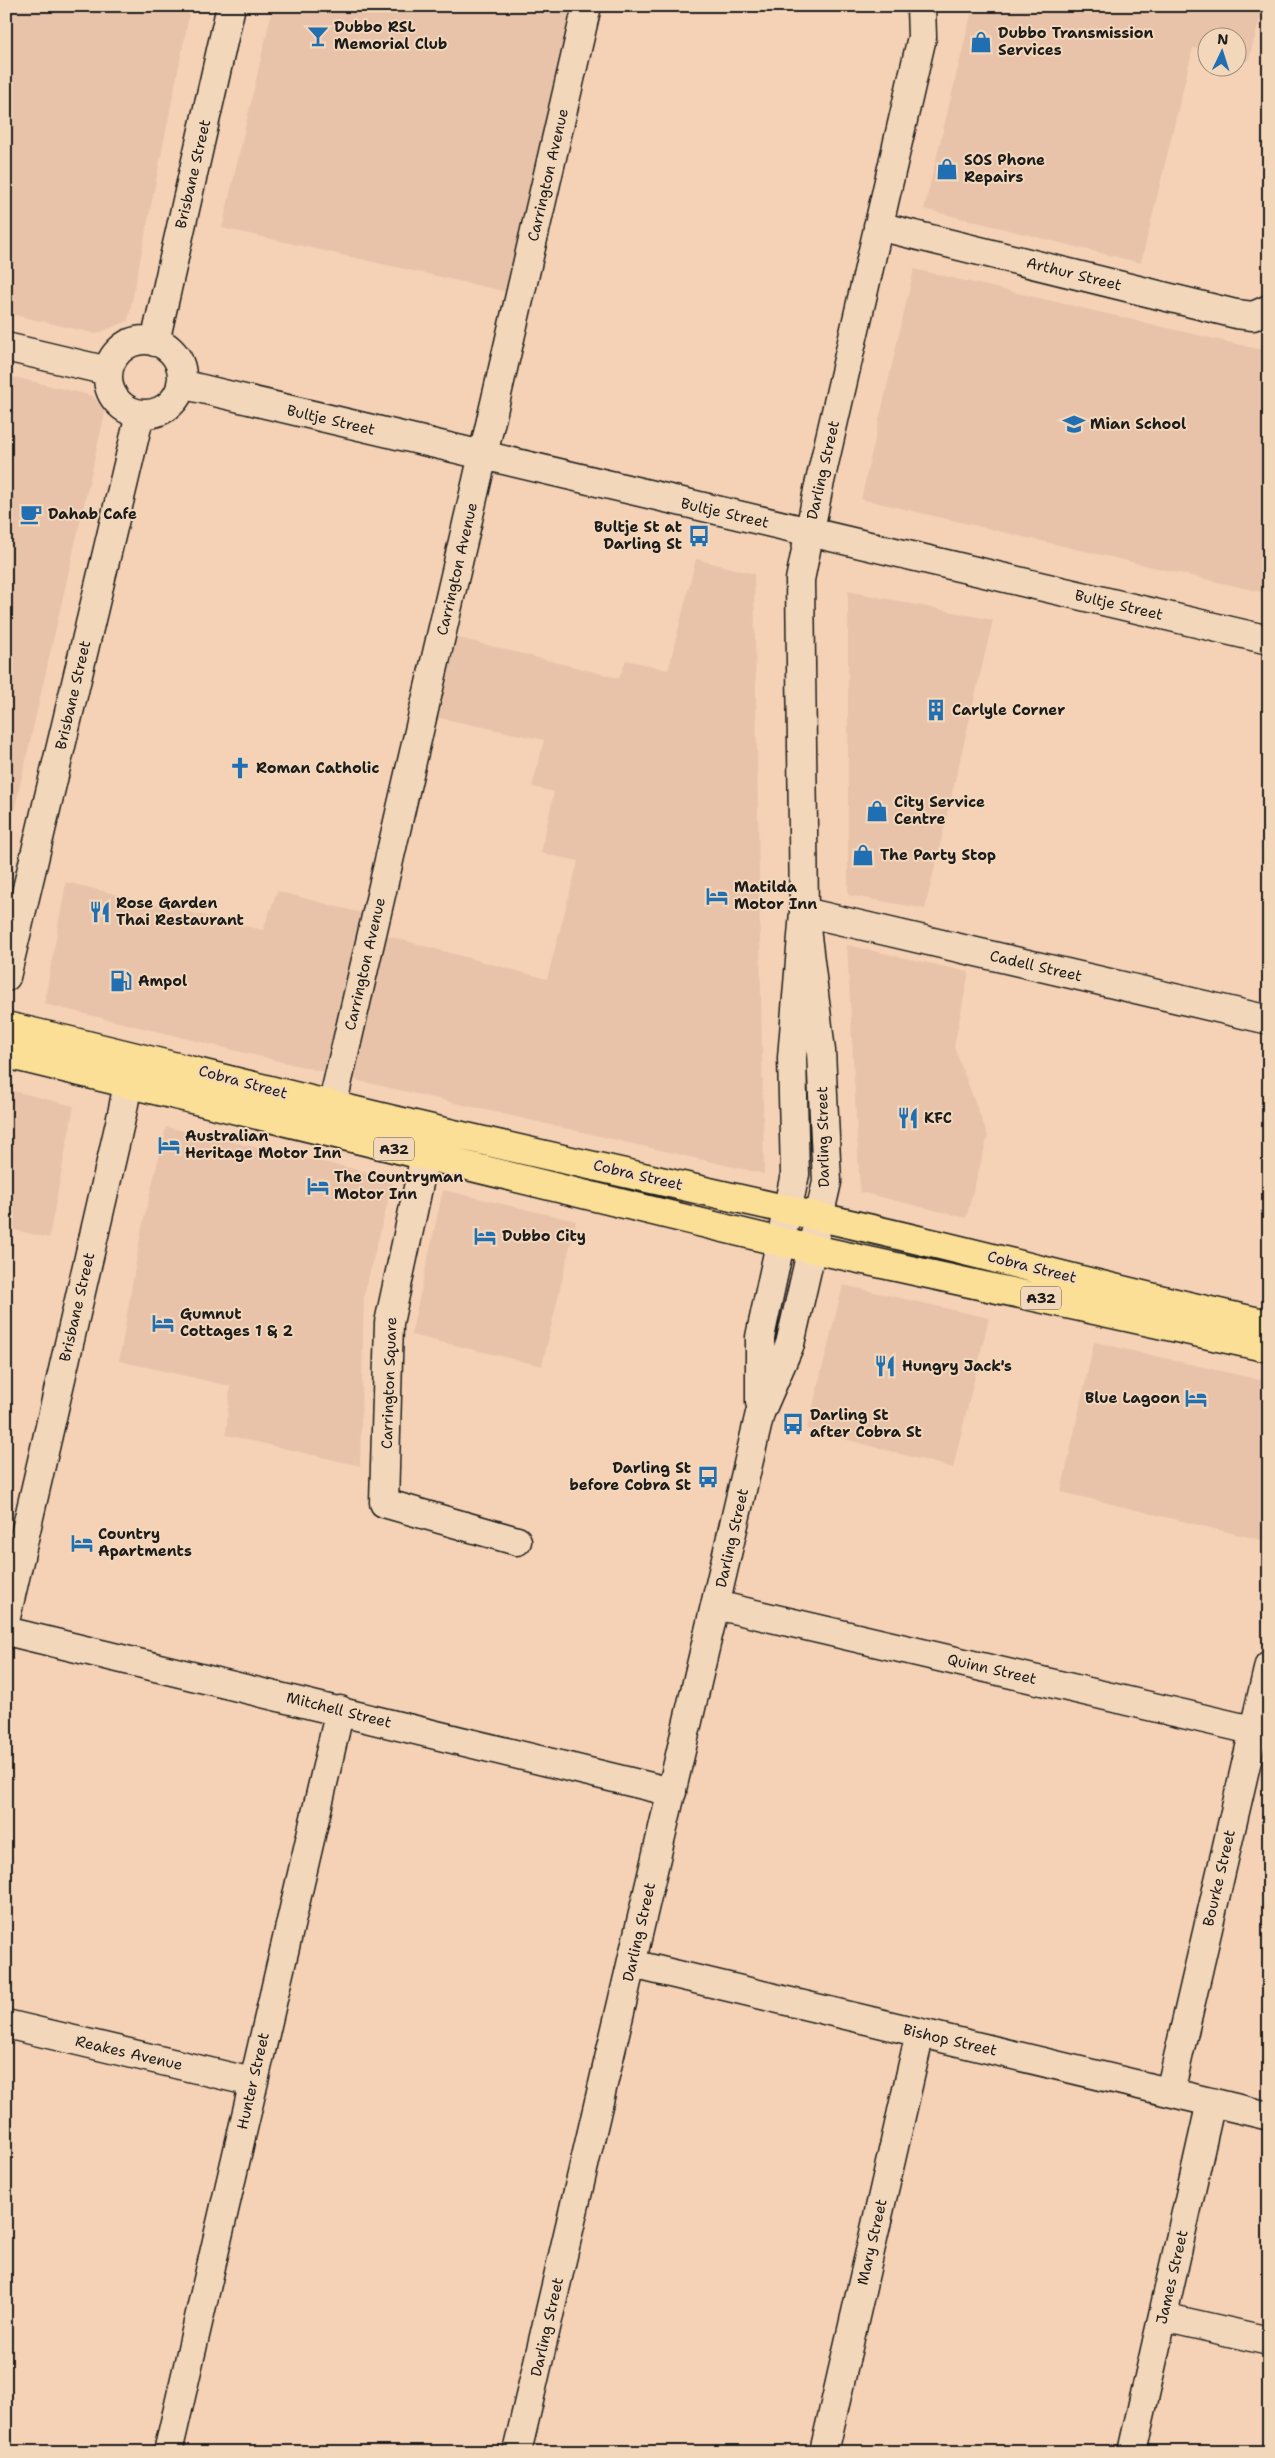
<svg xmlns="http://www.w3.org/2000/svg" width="1275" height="2458" viewBox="0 0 1275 2458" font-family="'Shantell Sans',sans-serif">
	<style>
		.built { fill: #e8c3a9 }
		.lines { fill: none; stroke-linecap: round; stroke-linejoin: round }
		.minor-casing { stroke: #1c1c1c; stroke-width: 31 }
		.highway-casing { stroke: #1c1c1c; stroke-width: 31 }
		.minor { stroke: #f3d7ba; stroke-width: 28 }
		.highway { stroke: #fbdf96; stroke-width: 28 }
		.labels { text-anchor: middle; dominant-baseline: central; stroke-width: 4; stroke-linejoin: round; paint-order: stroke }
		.shield { fill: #f3d7ba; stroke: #5c544b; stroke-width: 1 }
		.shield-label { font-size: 14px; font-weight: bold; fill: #1c1c1c }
		.poi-label { font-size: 15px; font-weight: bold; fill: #1c1c1c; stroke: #f3d7ba; text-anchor: start }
		.street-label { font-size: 15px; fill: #1c1c1c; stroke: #f3d7ba }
	</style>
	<rect width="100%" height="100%" fill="#f5d2b6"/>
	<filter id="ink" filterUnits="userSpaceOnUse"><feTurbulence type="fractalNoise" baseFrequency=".02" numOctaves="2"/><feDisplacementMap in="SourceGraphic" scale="10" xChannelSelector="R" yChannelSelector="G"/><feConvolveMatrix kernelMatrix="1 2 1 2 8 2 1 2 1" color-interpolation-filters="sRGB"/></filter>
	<g filter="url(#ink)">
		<path class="built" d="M 6,6 L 191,6 L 128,321 L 96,334 L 6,313 Z
			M 273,6 L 575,6 L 507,292 L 222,228 Z
			M 973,6 L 1264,6 L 1248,61 L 1238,59 L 1238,38 L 1208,38 L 1207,51 L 1193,48 L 1141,263 L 924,209 Z
			M 914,269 L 1262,350 L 1269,346 L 1269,594 L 861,499 Z
			M 6,375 L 93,396 L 105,413 L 6,847 Z
			M 696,559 L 754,574 L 764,1174 L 347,1078 L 384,935 L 547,979 L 578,861 L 541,853 L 554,792 L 532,787 L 544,740 L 435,717 L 455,637 L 619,678 L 626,660 L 668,670 Z
			M 848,591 L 993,620 L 925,909 L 848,895 Z
			M 66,882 L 263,930 L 277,891 L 369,915 L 328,1073 L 44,1004 Z
			M 847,945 L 969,972 L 954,1047 L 988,1136 L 966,1218 L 860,1192 Z
			M 6,1089 L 74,1106 L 49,1238 L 6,1228 Z
			M 166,1127 L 394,1178 L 364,1295 L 360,1466 L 226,1435 L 230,1386 L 119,1361 L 142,1227 Z
			M 443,1190 L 576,1221 L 542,1366 L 411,1335 Z
			M 843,1285 L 989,1318 L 953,1468 L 807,1429 Z
			M 1094,1342 L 1269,1382 L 1269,1525 L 1265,1541 L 1061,1492 Z"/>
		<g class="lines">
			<g class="minor-casing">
				<path id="minor" d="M 878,226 L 1236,314 L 1253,316 L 1269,309
					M108 377a37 37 0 1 1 74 0a37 37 0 1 1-74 0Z
					M 155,342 L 231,6
					M 6,347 L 108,371
					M 181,384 L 1269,640
					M 804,912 L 1269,1020
					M 6,977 L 140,414
					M 327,1128 L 587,6
					M 430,1132 L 389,1323 L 384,1503 L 517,1541
					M 760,1402 L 760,1337 L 795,1174 L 792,1058 L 804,912 L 800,580 L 818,490 L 922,37 L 921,6
					M 716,1605 L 1269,1734
					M 6,1617 L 122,1114 C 125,1096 133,1075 118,1062
					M 6,1631 L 672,1792
					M 632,1964 L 1269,2116
					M 6,2024 L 252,2082
					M 1170,2092 L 1269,1665
					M 1163,2317 L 1269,2341
					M 168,2452 L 340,1710
					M 517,2452 L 760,1413 L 790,1344 L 827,1182 L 821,1051 L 804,912
					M 824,2452 L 920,2033
					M 1132,2452 L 1211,2102"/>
			</g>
			<g class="highway-casing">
				<path id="highway" d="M 6,1026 C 117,1051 226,1080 336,1106 C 532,1154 730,1195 927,1242 C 1041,1269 1154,1300 1269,1324
					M 6,1054 L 781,1242 L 1269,1348"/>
			</g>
			<use href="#minor" class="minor"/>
			<use href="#highway" class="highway"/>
		</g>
	</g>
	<defs>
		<g id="bar-bare" transform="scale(1.725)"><path d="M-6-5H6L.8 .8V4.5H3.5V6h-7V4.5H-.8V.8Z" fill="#1f6fb2" stroke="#f3d7ba" stroke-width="2.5" paint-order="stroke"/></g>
		<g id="shop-bare" transform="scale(1.725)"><path d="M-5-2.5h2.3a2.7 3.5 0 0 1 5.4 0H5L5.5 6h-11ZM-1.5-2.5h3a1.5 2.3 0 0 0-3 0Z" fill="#1f6fb2" stroke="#f3d7ba" stroke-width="2.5" paint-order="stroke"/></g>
		<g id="school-bare" transform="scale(1.725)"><path d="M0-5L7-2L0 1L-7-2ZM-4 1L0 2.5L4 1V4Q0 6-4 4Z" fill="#1f6fb2" stroke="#f3d7ba" stroke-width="2.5" paint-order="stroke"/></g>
		<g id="cafe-bare" transform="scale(1.725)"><path d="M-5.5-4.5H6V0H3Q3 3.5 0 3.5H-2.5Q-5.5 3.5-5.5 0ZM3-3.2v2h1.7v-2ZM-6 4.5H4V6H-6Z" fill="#1f6fb2" stroke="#f3d7ba" stroke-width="2.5" paint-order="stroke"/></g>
		<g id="bus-bare" transform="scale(1.725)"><path d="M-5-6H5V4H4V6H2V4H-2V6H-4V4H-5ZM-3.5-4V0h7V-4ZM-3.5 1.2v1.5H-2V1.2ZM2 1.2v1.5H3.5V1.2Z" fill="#1f6fb2" stroke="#f3d7ba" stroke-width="2.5" paint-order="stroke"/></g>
		<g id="building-bare" transform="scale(1.725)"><path d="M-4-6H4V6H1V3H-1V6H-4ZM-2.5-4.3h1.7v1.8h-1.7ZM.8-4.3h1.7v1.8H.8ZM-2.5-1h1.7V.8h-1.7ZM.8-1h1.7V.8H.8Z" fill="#1f6fb2" stroke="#f3d7ba" stroke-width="2.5" paint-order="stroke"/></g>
		<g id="church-bare" transform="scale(1.725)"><path d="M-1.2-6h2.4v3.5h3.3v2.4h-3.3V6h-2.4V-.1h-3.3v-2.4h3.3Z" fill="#1f6fb2" stroke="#f3d7ba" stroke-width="2.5" paint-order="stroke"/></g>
		<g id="hotel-bare" transform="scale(1.725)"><path d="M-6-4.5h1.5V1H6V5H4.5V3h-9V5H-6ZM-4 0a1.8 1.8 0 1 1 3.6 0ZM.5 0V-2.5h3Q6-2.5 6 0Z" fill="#1f6fb2" stroke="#f3d7ba" stroke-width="2.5" paint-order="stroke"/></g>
		<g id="restaurant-bare" transform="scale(1.725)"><path d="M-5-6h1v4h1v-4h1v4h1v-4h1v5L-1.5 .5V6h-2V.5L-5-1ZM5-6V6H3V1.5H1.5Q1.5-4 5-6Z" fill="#1f6fb2" stroke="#f3d7ba" stroke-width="2.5" paint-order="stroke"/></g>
		<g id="fuel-bare" transform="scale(1.725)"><path d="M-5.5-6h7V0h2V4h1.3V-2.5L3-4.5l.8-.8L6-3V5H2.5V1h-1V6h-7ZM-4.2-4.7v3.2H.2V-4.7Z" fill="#1f6fb2" stroke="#f3d7ba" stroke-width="2.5" paint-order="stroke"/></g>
	</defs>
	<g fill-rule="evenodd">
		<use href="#bar-bare" x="318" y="36"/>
		<use href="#shop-bare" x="981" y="42"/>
		<use href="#shop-bare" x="947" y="169"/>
		<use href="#school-bare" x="1074" y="424"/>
		<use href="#cafe-bare" x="31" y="514"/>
		<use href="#bus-bare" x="699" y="536"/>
		<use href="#building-bare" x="936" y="710"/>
		<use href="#church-bare" x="240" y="768"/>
		<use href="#shop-bare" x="877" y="811"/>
		<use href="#shop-bare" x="863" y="855"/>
		<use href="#hotel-bare" x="717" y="896"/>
		<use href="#restaurant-bare" x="100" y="912"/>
		<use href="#fuel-bare" x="121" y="981"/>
		<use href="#restaurant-bare" x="908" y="1118"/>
		<use href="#hotel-bare" x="169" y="1145"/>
		<use href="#hotel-bare" x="318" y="1186"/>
		<use href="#hotel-bare" x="485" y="1236"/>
		<use href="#hotel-bare" x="163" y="1323"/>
		<use href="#restaurant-bare" x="885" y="1366"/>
		<use href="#hotel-bare" x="1196" y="1398"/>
		<use href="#bus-bare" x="793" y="1424"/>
		<use href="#bus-bare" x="708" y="1477"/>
		<use href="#hotel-bare" x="82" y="1543"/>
	</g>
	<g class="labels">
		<g class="shield">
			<rect x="374" y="1137.5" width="40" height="23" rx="4"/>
			<rect x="1021" y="1286.5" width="40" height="23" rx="4"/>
		</g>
		<g class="shield-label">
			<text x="394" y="1149">A32</text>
			<text x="1041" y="1298">A32</text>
		</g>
		<g class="poi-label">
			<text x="334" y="27">Dubbo RSL<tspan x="334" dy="17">Memorial Club</tspan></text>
			<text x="998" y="33">Dubbo Transmission<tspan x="998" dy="17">Services</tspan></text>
			<text x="964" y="160">SOS Phone<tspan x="964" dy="17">Repairs</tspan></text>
			<text x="1090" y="424">Mian School</text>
			<text x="48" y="514">Dahab Cafe</text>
			<text x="682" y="527" text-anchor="end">Bultje St at<tspan x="682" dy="17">Darling St</tspan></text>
			<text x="952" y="710">Carlyle Corner</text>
			<text x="256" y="768">Roman Catholic</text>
			<text x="894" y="802">City Service<tspan x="894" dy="17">Centre</tspan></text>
			<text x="880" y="855">The Party Stop</text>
			<text x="734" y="887">Matilda<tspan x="734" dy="17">Motor Inn</tspan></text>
			<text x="116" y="903">Rose Garden<tspan x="116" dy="17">Thai Restaurant</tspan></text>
			<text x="138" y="981">Ampol</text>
			<text x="924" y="1118">KFC</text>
			<text x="185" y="1136">Australian<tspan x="185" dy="17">Heritage Motor Inn</tspan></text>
			<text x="334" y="1177">The Countryman<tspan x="334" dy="17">Motor Inn</tspan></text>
			<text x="502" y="1236">Dubbo City</text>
			<text x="180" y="1314">Gumnut<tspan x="180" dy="17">Cottages 1 &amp; 2</tspan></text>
			<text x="902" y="1366">Hungry Jack's</text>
			<text x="1180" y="1398" text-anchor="end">Blue Lagoon</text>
			<text x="810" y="1415">Darling St<tspan x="810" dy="17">after Cobra St</tspan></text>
			<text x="691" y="1468" text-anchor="end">Darling St<tspan x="691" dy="17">before Cobra St</tspan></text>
			<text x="98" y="1534">Country<tspan x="98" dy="17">Apartments</tspan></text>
		</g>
		<g class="street-label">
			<text transform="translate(193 174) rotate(-77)">Brisbane Street</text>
			<text transform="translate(548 175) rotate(-77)">Carrington Avenue</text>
			<text transform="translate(1074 274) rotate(14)">Arthur Street</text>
			<text transform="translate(331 420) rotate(13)">Bultje Street</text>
			<text transform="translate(823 470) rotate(-77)">Darling Street</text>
			<text transform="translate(725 513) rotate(13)">Bultje Street</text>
			<text transform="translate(457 569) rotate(-77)">Carrington Avenue</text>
			<text transform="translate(1119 605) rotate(13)">Bultje Street</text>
			<text transform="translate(73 695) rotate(-77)">Brisbane Street</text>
			<text transform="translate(365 964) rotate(-77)">Carrington Avenue</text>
			<text transform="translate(1036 966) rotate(13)">Cadell Street</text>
			<text transform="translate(243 1082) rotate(15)">Cobra Street</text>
			<text transform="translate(823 1137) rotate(-91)">Darling Street</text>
			<text transform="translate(638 1175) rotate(13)">Cobra Street</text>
			<text transform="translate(1032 1267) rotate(14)">Cobra Street</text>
			<text transform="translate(77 1307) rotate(-77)">Brisbane Street</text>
			<text transform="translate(389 1383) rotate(-88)">Carrington Square</text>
			<text transform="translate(732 1538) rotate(-77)">Darling Street</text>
			<text transform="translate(992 1669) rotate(13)">Quinn Street</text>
			<text transform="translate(339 1710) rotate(14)">Mitchell Street</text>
			<text transform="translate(1219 1878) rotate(-77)">Bourke Street</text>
			<text transform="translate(639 1932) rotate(-77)">Darling Street</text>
			<text transform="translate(950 2040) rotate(13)">Bishop Street</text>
			<text transform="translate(129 2053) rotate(13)">Reakes Avenue</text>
			<text transform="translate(253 2081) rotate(-77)">Hunter Street</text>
			<text transform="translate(872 2242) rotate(-77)">Mary Street</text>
			<text transform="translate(1172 2277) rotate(-77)">James Street</text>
			<text transform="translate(547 2327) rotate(-77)">Darling Street</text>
		</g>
	</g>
	<rect width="1275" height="2458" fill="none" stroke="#f3d7ba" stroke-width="25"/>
	<rect x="12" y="12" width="1250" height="2433" fill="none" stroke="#1c1c1c" stroke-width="2" filter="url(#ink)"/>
	<g transform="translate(1222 52) rotate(4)"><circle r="24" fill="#f3d7ba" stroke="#9d8c7b"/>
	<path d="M0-4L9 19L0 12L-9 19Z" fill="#1f6fb2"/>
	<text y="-8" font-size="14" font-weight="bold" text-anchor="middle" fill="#1c1c1c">N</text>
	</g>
</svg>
